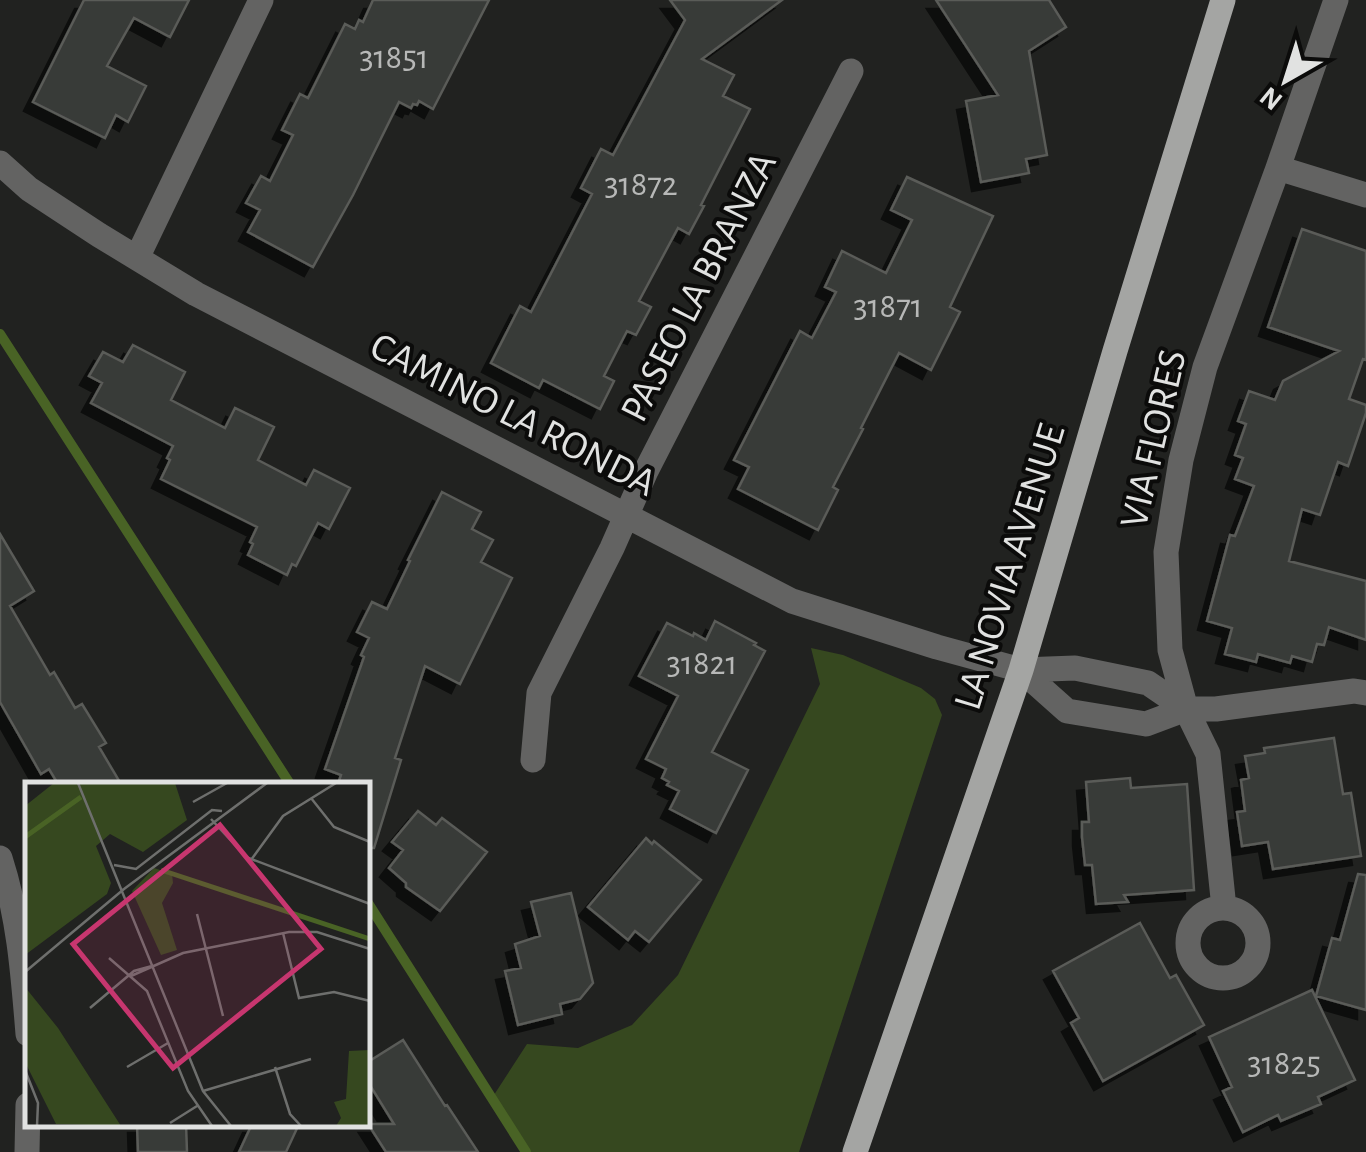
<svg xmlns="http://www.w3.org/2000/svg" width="1366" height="1152" viewBox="0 0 1366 1152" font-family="'Alegreya Sans',sans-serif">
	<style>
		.green { fill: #36481f }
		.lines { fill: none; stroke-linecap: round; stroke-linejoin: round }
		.stream { stroke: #496325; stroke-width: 10 }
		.building { fill: #393a38; stroke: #5a5b58; stroke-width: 2.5; filter: url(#shadow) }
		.minor { stroke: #636362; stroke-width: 25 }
		.major { stroke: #a4a5a3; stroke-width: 25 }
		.labels { text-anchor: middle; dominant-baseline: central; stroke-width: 8; stroke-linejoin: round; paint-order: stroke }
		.number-label { font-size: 35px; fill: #b7b8b7 }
		.street-label { font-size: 40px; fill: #e1e2e1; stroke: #0b0b0a }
		.inset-river { fill: none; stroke: #496325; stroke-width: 5 }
		.inset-road { fill: none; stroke: #6e6f6d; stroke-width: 2.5 }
		.view { fill: #c7366f; fill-opacity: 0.15; stroke: #c7366f; stroke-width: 5 }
		.inset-edge { fill: none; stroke: #e1e2e1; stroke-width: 5 }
	</style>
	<defs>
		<filter id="shadow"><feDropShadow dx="-9" dy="9" stdDeviation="0" flood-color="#0009"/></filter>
	</defs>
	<rect width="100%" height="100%" fill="#212220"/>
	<path class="green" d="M 811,648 L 843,655 L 921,688 L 935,699 L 942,715 L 799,1152 L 526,1152 L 492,1098 L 527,1044 L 578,1048 L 632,1025 L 678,975 L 820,684 Z"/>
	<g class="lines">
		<path class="stream" d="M 0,334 L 290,784
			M 368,903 L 526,1152"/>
	</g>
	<path class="building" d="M 84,0 L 189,0 L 170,37 L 134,18 L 107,66 L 146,86 L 128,122 L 116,115 L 105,138 L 33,102 Z
		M 373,0 L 489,0 L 433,109 L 419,101 L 417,105 L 413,104 L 411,108 L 399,102 L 353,195 L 313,267 L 248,232 L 260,210 L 246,203 L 261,176 L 270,181 L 293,135 L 282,130 L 300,94 L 308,98 L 345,24 L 355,29 L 359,20 L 363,22 Z
		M 670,0 L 782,0 L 702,59 L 734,75 L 723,96 L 750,109 L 701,205 L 704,206 L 689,234 L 678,228 L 639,301 L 651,307 L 636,335 L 627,331 L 604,376 L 614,381 L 600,409 L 543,380 L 539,388 L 491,363 L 520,306 L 531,312 L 592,194 L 581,188 L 601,149 L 613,155 L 685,20 Z
		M 936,0 L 1049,0 L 1066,27 L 1029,51 L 1047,155 L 1026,159 L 1029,173 L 981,182 L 966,101 L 998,95 Z
		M 907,177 L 993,216 L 950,307 L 960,312 L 931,370 L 899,353 L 861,428 L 863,429 L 833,487 L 838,490 L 818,530 L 738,489 L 749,467 L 734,460 L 800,331 L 812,338 L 836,292 L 825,287 L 842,251 L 886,273 L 912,220 L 891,210 Z
		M 1302,229 L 1366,251 L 1366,360 L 1363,359 L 1349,399 L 1366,405 L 1366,413 L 1348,466 L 1338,462 L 1320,515 L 1302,509 L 1289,561 L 1366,581 L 1366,640 L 1329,627 L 1324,645 L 1317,644 L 1312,662 L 1292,656 L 1290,663 L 1258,654 L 1256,662 L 1225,654 L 1232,628 L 1207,621 L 1230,535 L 1235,536 L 1254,486 L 1235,479 L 1243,458 L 1235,455 L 1246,424 L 1238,421 L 1249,391 L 1275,400 L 1283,381 L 1339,351 L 1268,327 Z
		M 133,345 L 185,372 L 171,400 L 225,428 L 235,408 L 274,427 L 258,460 L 306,485 L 314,470 L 350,488 L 329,529 L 318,523 L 296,566 L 292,564 L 287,575 L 248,555 L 253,544 L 250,542 L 257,527 L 161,479 L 170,460 L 167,458 L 173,446 L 91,403 L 102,383 L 89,376 L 103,352 L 123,362 Z
		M 442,492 L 481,512 L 472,529 L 493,540 L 481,562 L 512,578 L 460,684 L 425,666 L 395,758 L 401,760 L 374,848 L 368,848 L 368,784 L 338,784 L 341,775 L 325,769 L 364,657 L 361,655 L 369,638 L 357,632 L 372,602 L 387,609 L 410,561 L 408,560 Z
		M 0,534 L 34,591 L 10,606 L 50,675 L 54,672 L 75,708 L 82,704 L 106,743 L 99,747 L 121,784 L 58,784 L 49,769 L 41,774 L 0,702 Z
		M 715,621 L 756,643 L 754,645 L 765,651 L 712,752 L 748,770 L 716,833 L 670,809 L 679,791 L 667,785 L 669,782 L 662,778 L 666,769 L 646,759 L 678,696 L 639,676 L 667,623 L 693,636 L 694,633 L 706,640 Z
		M 1334,738 L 1343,794 L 1351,793 L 1361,856 L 1273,869 L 1268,842 L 1242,846 L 1237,812 L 1245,811 L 1241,780 L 1249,778 L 1245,756 L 1265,753 L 1264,748 Z
		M 1130,778 L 1131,788 L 1187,784 L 1194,890 L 1124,895 L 1128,902 L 1096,904 L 1092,865 L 1085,865 L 1082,837 L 1082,822 L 1089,822 L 1086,782 Z
		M 418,811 L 436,825 L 442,818 L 487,852 L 440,911 L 406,887 L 406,883 L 389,868 L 403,850 L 392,842 Z
		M 646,838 L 652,844 L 654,841 L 701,880 L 649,942 L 635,931 L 628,940 L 588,907 Z
		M 1358,874 L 1366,875 L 1366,1010 L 1316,996 L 1332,938 L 1340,940 Z
		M 571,893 L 593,983 L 580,999 L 560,1004 L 562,1014 L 518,1025 L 505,971 L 521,968 L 515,944 L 540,936 L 531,902 Z
		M 1140,923 L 1170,978 L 1176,975 L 1204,1025 L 1103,1081 L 1071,1023 L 1079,1018 L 1053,971 Z
		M 1312,990 L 1355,1080 L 1318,1097 L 1321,1104 L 1281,1121 L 1278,1115 L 1243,1132 L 1223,1091 L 1232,1087 L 1209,1037 Z
		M 403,1040 L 445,1106 L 447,1105 L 478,1152 L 386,1152 L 368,1124 L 394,1124 L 368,1082 L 368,1062 Z
		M 137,1124 L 186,1124 L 187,1152 L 138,1152 Z
		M 252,1124 L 299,1124 L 286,1152 L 239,1152 Z"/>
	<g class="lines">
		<path class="minor" d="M 0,163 L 29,189 L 99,235 L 196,294 L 792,601 L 937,647 L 1021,670 L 1075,668 L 1148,683 L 1186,709
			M 1278,168 L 1366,195
			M 137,258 L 261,0
			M 1021,670 L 1067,711 L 1146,724 L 1186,709 L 1216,709 L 1354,691 L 1366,693
			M 533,760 L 539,693 L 612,548 L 646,471 L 851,71
			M 0,858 C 19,917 23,972 28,1034
			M 1224,908 L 1208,754 L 1186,709 L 1170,650 L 1166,552 L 1181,460 L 1205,367 L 1278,168 L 1336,0
			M1188 943a35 35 0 1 1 70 0a35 35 0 1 1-70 0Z
			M 27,1152 L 28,1105"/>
		<path class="major" d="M 855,1152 L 1021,670 L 1115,351 L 1223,0"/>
	</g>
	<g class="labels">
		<g class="number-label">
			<text x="394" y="57">31851</text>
			<text x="641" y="184">31872</text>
			<text x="888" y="306">31871</text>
			<text x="702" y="663">31821</text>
			<text x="1284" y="1063">31825</text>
		</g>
		<g class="street-label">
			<text transform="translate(699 287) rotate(-63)">PASEO LA BRANZA</text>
			<text transform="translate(513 415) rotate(27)">CAMINO LA RONDA</text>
			<text transform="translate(1154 439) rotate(-77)">VIA FLORES</text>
			<text transform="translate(1010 567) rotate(-73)">LA NOVIA AVENUE</text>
		</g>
	</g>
	<g transform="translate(25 782)">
		<rect width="345" height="345" fill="#212220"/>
		<path d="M 29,1 L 150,1 L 162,38 L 118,70 L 85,52 L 71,64 L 86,101 L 82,112 L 0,173 L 0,24 ZM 129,86 L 147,92 L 148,101 L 137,121 L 152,168 L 136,173 L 107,109 ZM 0,205 L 33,246 L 96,344 L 31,342 L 0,280 ZM 345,268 L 345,344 L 311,344 L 316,336 L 309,320 L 321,317 L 324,269 Z" fill="#36481f"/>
		<path class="inset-river" d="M 0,55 L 56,15M 136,88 L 345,157"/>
		<path class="inset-road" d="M 53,1 L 178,309 L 206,344M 286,16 L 309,45 L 345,60M 168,20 L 202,1M 186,37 L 221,75 L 345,122M 226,78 L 258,34 L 311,1M 89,83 L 111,87 L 187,28 L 197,29M 99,107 L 242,1M 172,132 L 198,234M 258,151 L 274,216 L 309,210 L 345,219M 84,176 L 122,209 L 163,309 L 187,344M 0,190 L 99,107M 106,194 L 158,171 L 264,150 L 292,150 L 345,167M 65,226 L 109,189 L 127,184M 102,285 L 143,261M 250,285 L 265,332 L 276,344M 0,288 L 13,321 L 12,344M 178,309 L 286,277M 145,341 L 172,324"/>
		<path class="view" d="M 195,43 L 296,167 L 148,286 L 48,162 Z"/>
		<rect width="345" height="345" class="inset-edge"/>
	</g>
	<g transform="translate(1286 80) rotate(219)" stroke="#0b0b0a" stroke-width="8" paint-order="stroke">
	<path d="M0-8L18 38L0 25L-18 38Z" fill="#e1e2e1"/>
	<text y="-15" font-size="28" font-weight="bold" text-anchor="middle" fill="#e1e2e1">N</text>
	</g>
</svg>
